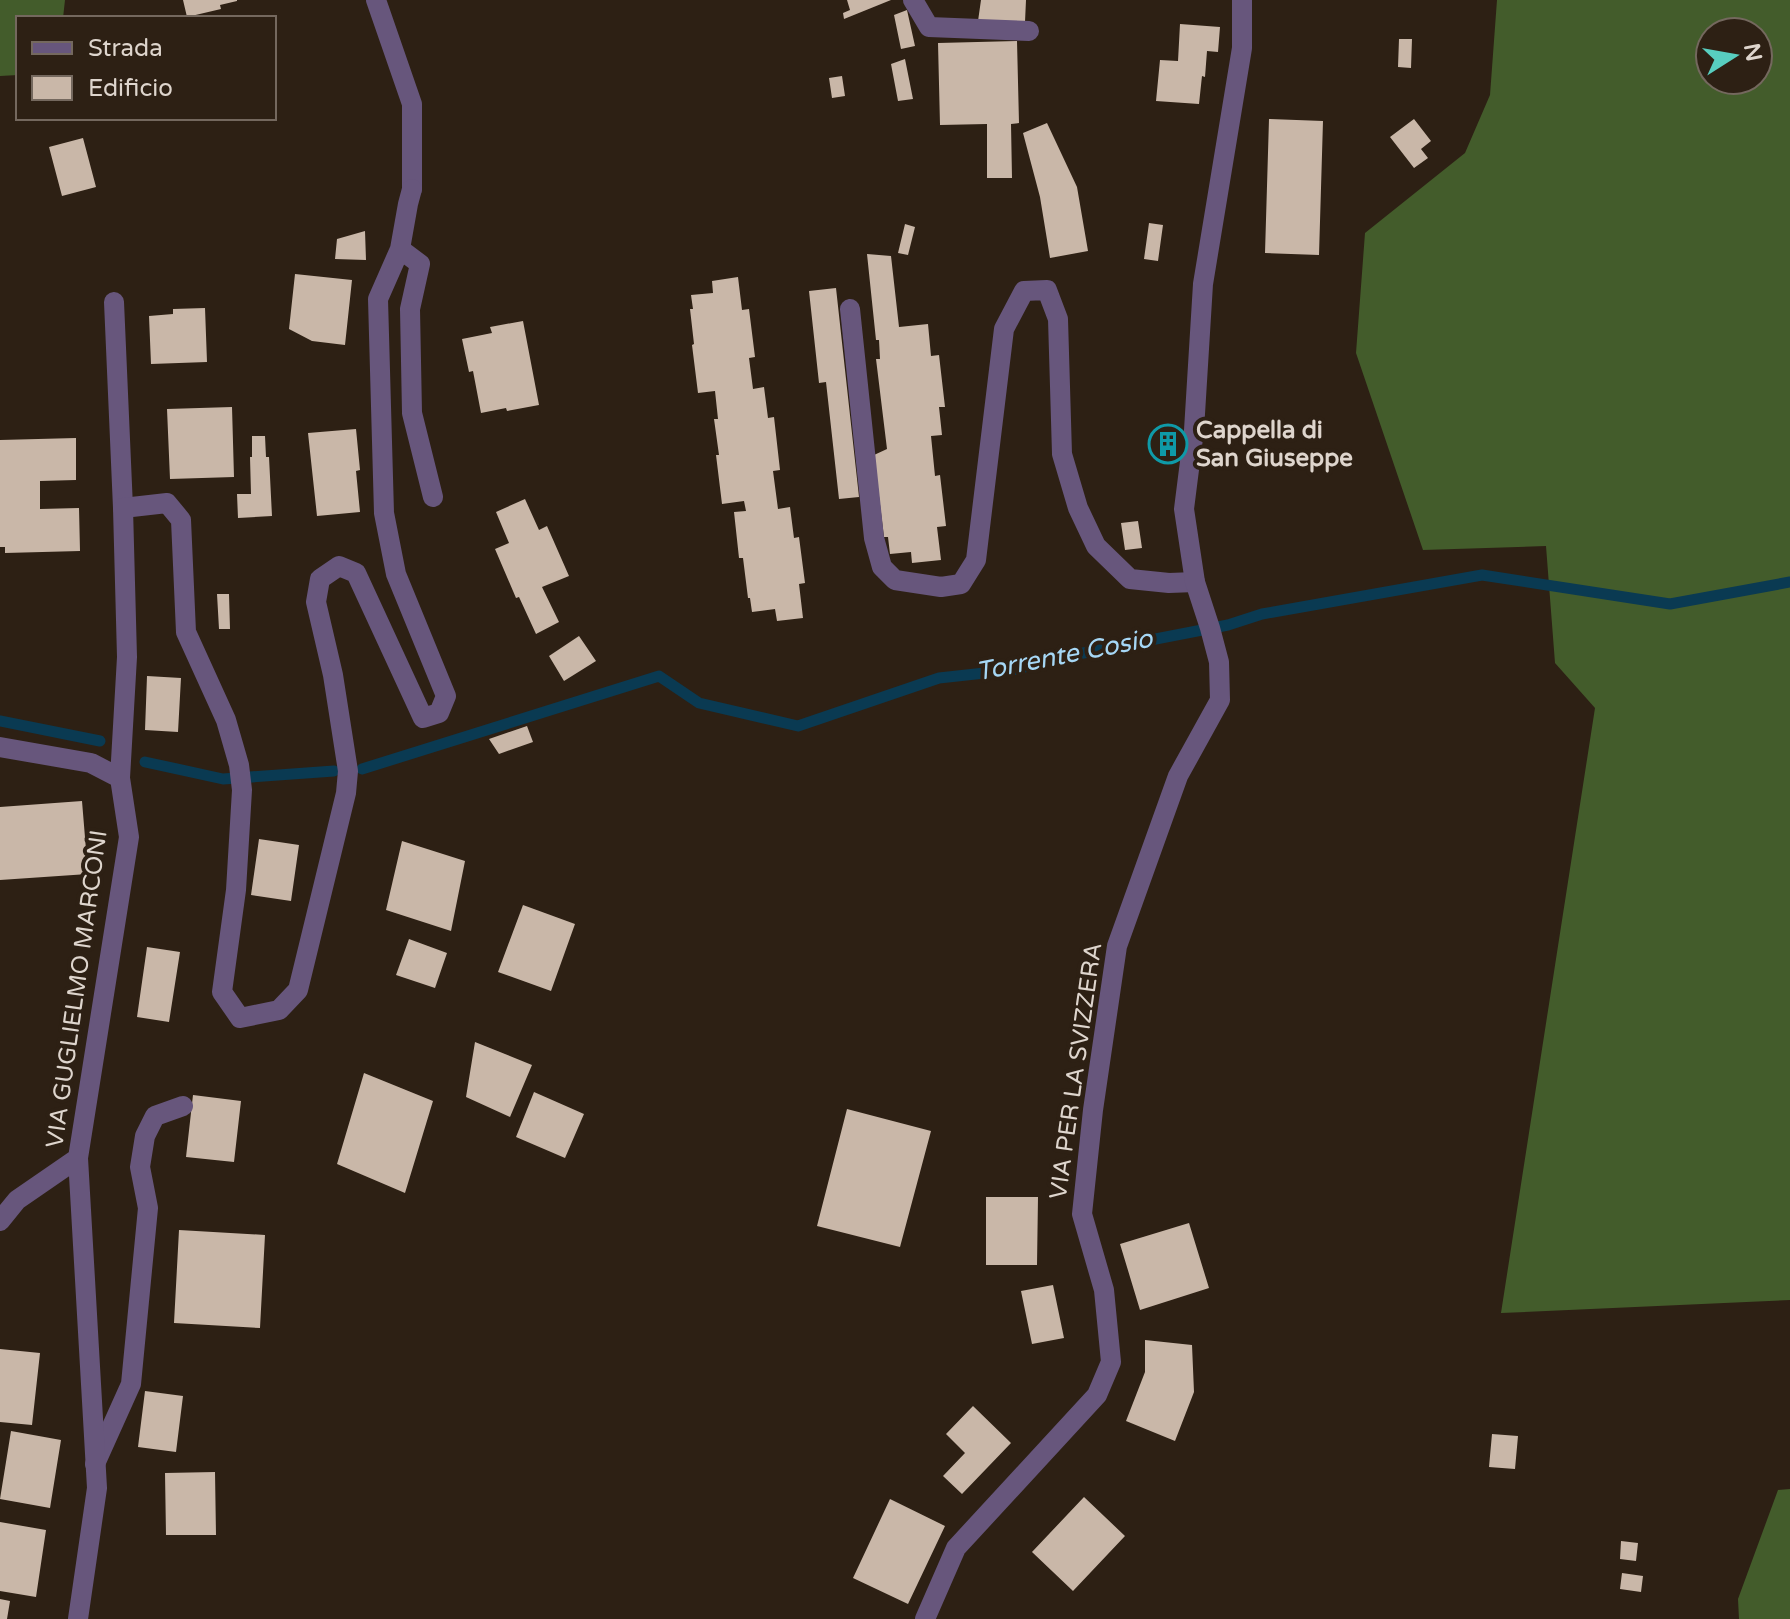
<svg xmlns="http://www.w3.org/2000/svg" width="1790" height="1619" viewBox="0 0 1790 1619" font-family="'Varela Round',sans-serif">
	<style>
		.forest { fill: #435c2b; fill-rule: evenodd }
		.lines { fill: none; stroke-linecap: round; stroke-linejoin: round }
		.stream { stroke: #0a3a52; stroke-width: 11 }
		.building { fill: #c9b7a8 }
		.service { stroke: #67567c; stroke-width: 20 }
		.minor { stroke: #67567c; stroke-width: 20 }
		.labels { text-anchor: middle; dominant-baseline: central; stroke-width: 8; stroke-linejoin: round; paint-order: stroke }
		.poi-label { font-size: 24px; font-weight: bold; fill: #ded5cd; stroke: #2d2014; text-anchor: start }
		.street-label { font-size: 24px; fill: #ded5cd; stroke: #2d2014 }
		.water-label { font-size: 26px; font-style: italic; fill: #a6d7f5; stroke: #2d2014 }
	</style>
	<rect width="100%" height="100%" fill="#2d2014"/>
	<path class="forest" d="M 0,0 L 65,0 L 63,18 L 18,18 L 18,75 L 0,76 Z
		M 1497,0 L 1790,0 L 1790,1300 L 1501,1313 L 1595,708 L 1555,663 L 1546,546 L 1423,550 L 1356,353 L 1365,233 L 1465,153 L 1490,95 ZM 1758,32 L 1758,80 L 1710,80 L 1710,32 Z
		M 1790,1489 L 1790,1619 L 1739,1619 L 1738,1599 L 1778,1490 Z"/>
	<g class="lines">
		<path class="stream" d="M 0,721 L 100,741
			M 145,762 L 223,779 L 334,771
			M 362,769 L 659,676 L 699,703 L 798,726 L 939,678 L 1012,670 L 1073,655 L 1228,625 L 1262,614 L 1482,575 L 1670,604 L 1790,582"/>
	</g>
	<path class="building" d="M 183,0 L 237,0 L 237,1 L 220,5 L 221,9 L 187,17 Z
		M 847,0 L 891,0 L 844,19 L 843,13 L 850,10 Z
		M 981,0 L 1026,0 L 1025,22 L 978,21 Z
		M 907,10 L 915,46 L 901,49 L 894,15 Z
		M 1180,24 L 1220,27 L 1218,52 L 1207,51 L 1205,77 L 1202,76 L 1199,104 L 1156,101 L 1160,60 L 1178,61 Z
		M 1399,39 L 1412,39 L 1411,68 L 1398,67 Z
		M 1017,41 L 1019,123 L 1011,124 L 1012,178 L 987,178 L 987,124 L 940,125 L 938,43 Z
		M 905,59 L 913,99 L 898,101 L 891,64 Z
		M 842,76 L 845,96 L 832,98 L 829,78 Z
		M 1269,119 L 1323,121 L 1319,255 L 1265,253 Z
		M 1414,119 L 1431,141 L 1421,149 L 1428,158 L 1414,168 L 1390,137 Z
		M 1047,123 L 1077,187 L 1088,251 L 1050,258 L 1040,197 L 1023,133 Z
		M 83,138 L 96,187 L 62,196 L 49,147 Z
		M 1149,223 L 1163,225 L 1158,261 L 1144,259 Z
		M 905,224 L 915,227 L 908,255 L 898,253 Z
		M 365,231 L 366,260 L 335,259 L 337,239 Z
		M 867,254 L 891,256 L 899,327 L 928,324 L 931,356 L 939,355 L 945,407 L 939,407 L 942,435 L 931,436 L 935,476 L 940,475 L 946,526 L 937,527 L 941,560 L 912,563 L 911,552 L 890,554 L 888,537 L 884,537 L 874,455 L 887,449 L 876,359 L 880,359 L 879,340 L 876,340 Z
		M 295,274 L 352,280 L 345,345 L 312,341 L 289,329 Z
		M 738,277 L 742,310 L 749,309 L 755,357 L 749,358 L 753,389 L 764,387 L 768,418 L 774,417 L 780,470 L 773,471 L 778,509 L 790,507 L 794,538 L 799,537 L 805,583 L 799,584 L 803,618 L 777,621 L 775,609 L 752,612 L 750,598 L 748,598 L 743,558 L 739,558 L 734,512 L 746,511 L 744,501 L 722,504 L 716,455 L 719,455 L 714,419 L 718,419 L 715,391 L 698,393 L 692,345 L 694,344 L 690,309 L 693,309 L 691,295 L 713,293 L 712,281 Z
		M 836,288 L 859,497 L 839,499 L 826,382 L 819,383 L 809,291 Z
		M 205,308 L 207,362 L 151,364 L 149,316 L 173,314 L 173,309 Z
		M 523,321 L 539,405 L 507,411 L 506,408 L 481,413 L 473,371 L 469,372 L 462,339 L 492,333 L 490,327 Z
		M 232,407 L 234,477 L 170,479 L 167,409 Z
		M 356,429 L 360,470 L 356,471 L 360,512 L 317,516 L 308,433 Z
		M 1178,434 L 1180,452 L 1157,455 L 1155,436 Z
		M 252,436 L 265,436 L 266,457 L 269,457 L 272,516 L 238,518 L 237,494 L 251,494 L 250,457 L 252,457 Z
		M 76,438 L 76,480 L 40,481 L 40,509 L 79,508 L 80,551 L 5,553 L 5,547 L 0,547 L 0,440 Z
		M 525,499 L 539,530 L 547,526 L 569,576 L 542,587 L 559,622 L 536,634 L 519,597 L 516,598 L 495,549 L 509,543 L 496,512 Z
		M 1138,521 L 1142,548 L 1125,550 L 1121,523 Z
		M 217,594 L 229,594 L 230,629 L 219,629 Z
		M 579,636 L 596,661 L 564,681 L 549,656 Z
		M 147,676 L 181,678 L 178,732 L 145,730 Z
		M 527,726 L 533,742 L 499,754 L 489,739 Z
		M 82,801 L 88,874 L 0,880 L 0,807 Z
		M 259,839 L 299,845 L 291,901 L 251,895 Z
		M 402,841 L 465,861 L 451,931 L 386,910 Z
		M 523,905 L 575,924 L 551,991 L 498,972 Z
		M 409,939 L 447,953 L 435,988 L 396,975 Z
		M 147,947 L 180,952 L 169,1022 L 137,1017 Z
		M 475,1042 L 532,1065 L 510,1117 L 466,1097 Z
		M 364,1073 L 433,1101 L 405,1193 L 337,1164 Z
		M 534,1092 L 584,1114 L 565,1158 L 516,1137 Z
		M 193,1095 L 241,1101 L 234,1162 L 186,1157 Z
		M 847,1109 L 931,1131 L 900,1247 L 817,1226 Z
		M 986,1197 L 1038,1197 L 1037,1265 L 986,1265 Z
		M 1189,1223 L 1209,1288 L 1140,1310 L 1120,1244 Z
		M 179,1230 L 265,1235 L 260,1328 L 174,1323 Z
		M 1053,1285 L 1064,1338 L 1032,1344 L 1021,1291 Z
		M 1145,1340 L 1192,1345 L 1194,1392 L 1175,1441 L 1126,1421 L 1145,1372 Z
		M 0,1349 L 40,1353 L 32,1425 L 0,1422 Z
		M 145,1391 L 183,1396 L 176,1452 L 138,1447 Z
		M 973,1406 L 1011,1443 L 962,1494 L 943,1476 L 965,1453 L 946,1434 Z
		M 11,1431 L 61,1440 L 50,1508 L 0,1499 Z
		M 1492,1434 L 1518,1436 L 1515,1469 L 1489,1467 Z
		M 215,1472 L 216,1535 L 166,1535 L 165,1473 Z
		M 1084,1497 L 1125,1536 L 1073,1591 L 1032,1552 Z
		M 890,1499 L 945,1526 L 908,1604 L 853,1578 Z
		M 0,1522 L 46,1530 L 36,1597 L 0,1591 Z
		M 1621,1541 L 1638,1543 L 1636,1561 L 1620,1559 Z
		M 1622,1573 L 1643,1576 L 1641,1592 L 1620,1589 Z
		M 0,1599 L 10,1601 L 7,1619 L 0,1619 Z"/>
	<g class="lines">
		<path class="service" d="M 376,0 L 412,104 L 412,189
			M 114,302 L 123,508
			M 850,309 L 874,538 L 882,567 L 895,580 L 941,587 L 961,584 L 976,560 L 1004,329 L 1024,291 L 1047,290 L 1058,319 L 1062,454 L 1078,508 L 1096,546 L 1130,579 L 1169,583 L 1195,582
			M 95,1464 L 131,1384 L 148,1208 L 140,1167 L 145,1136 L 155,1116 L 183,1106"/>
		<path class="minor" d="M 913,0 L 929,27 L 1029,31
			M 400,249 L 420,264 L 410,309 L 412,413 L 433,497
			M 0,747 L 91,763 L 120,778 L 129,837 L 78,1158 L 97,1488 L 78,1619
			M 120,778 L 127,657 L 123,508 L 167,503 L 181,520 L 186,632 L 226,720 L 239,765 L 242,790 L 236,890 L 222,992 L 240,1018 L 279,1010 L 298,990 L 346,793 L 348,771 L 333,675 L 316,602 L 320,579 L 339,566 L 356,573 L 423,718 L 439,713 L 446,696 L 396,574 L 384,513 L 378,299 L 400,249 L 408,204 L 412,189
			M 0,1221 L 17,1200 L 78,1158
			M 925,1619 L 956,1548 L 1097,1395 L 1111,1362 L 1104,1290 L 1082,1214 L 1093,1110 L 1117,946 L 1178,776 L 1220,700 L 1219,662 L 1210,628 L 1195,582 L 1184,509 L 1194,430 L 1203,284 L 1242,48 L 1242,0"/>
	</g>
	<defs>
		<g id="building-ring" transform="scale(2)"><circle r="9.5" fill="#2d2014" stroke="#0f9aa8" stroke-width="1.5"/><path d="M-4-6H4V6H1V3H-1V6H-4ZM-2.5-4.3h1.7v1.8h-1.7ZM.8-4.3h1.7v1.8H.8ZM-2.5-1h1.7V.8h-1.7ZM.8-1h1.7V.8H.8Z" fill="#0f9aa8"/></g>
	</defs>
	<g fill-rule="evenodd">
		<use href="#building-ring" x="1168" y="444"/>
	</g>
	<g class="labels">
		<g class="poi-label">
			<text x="1196" y="430">Cappella di<tspan x="1196" dy="28">San Giuseppe</tspan></text>
		</g>
		<g class="street-label">
			<text transform="translate(77 989) rotate(-82)">VIA GUGLIELMO MARCONI</text>
			<text transform="translate(1076 1071) rotate(-82)">VIA PER LA SVIZZERA</text>
		</g>
		<g class="water-label">
			<text transform="translate(1064 655) rotate(-11)">Torrente Cosio</text>
		</g>
	</g>
	<rect x="16" y="16" width="260" height="104" fill="#2d2014" stroke="#74685e" stroke-width="2"/>
	<rect x="32" y="42" width="40" height="12" fill="#67567c" stroke="#74685e" stroke-width="2"/>
	<text x="88" y="56" font-size="24" fill="#ded5cd">Strada</text>
	<rect x="32" y="76" width="40" height="24" fill="#c9b7a8" stroke="#74685e" stroke-width="2"/>
	<text x="88" y="96" font-size="24" fill="#ded5cd">Edificio</text>
	<g transform="translate(1734 56) rotate(79)"><circle r="38" fill="#2d2014" stroke="#74685e" stroke-width="2"/>
	<path d="M0-6L14 30L0 20L-14 30Z" fill="#58cec0"/>
	<text y="-12" font-size="22" font-weight="bold" text-anchor="middle" fill="#ded5cd">N</text>
	</g>
</svg>
